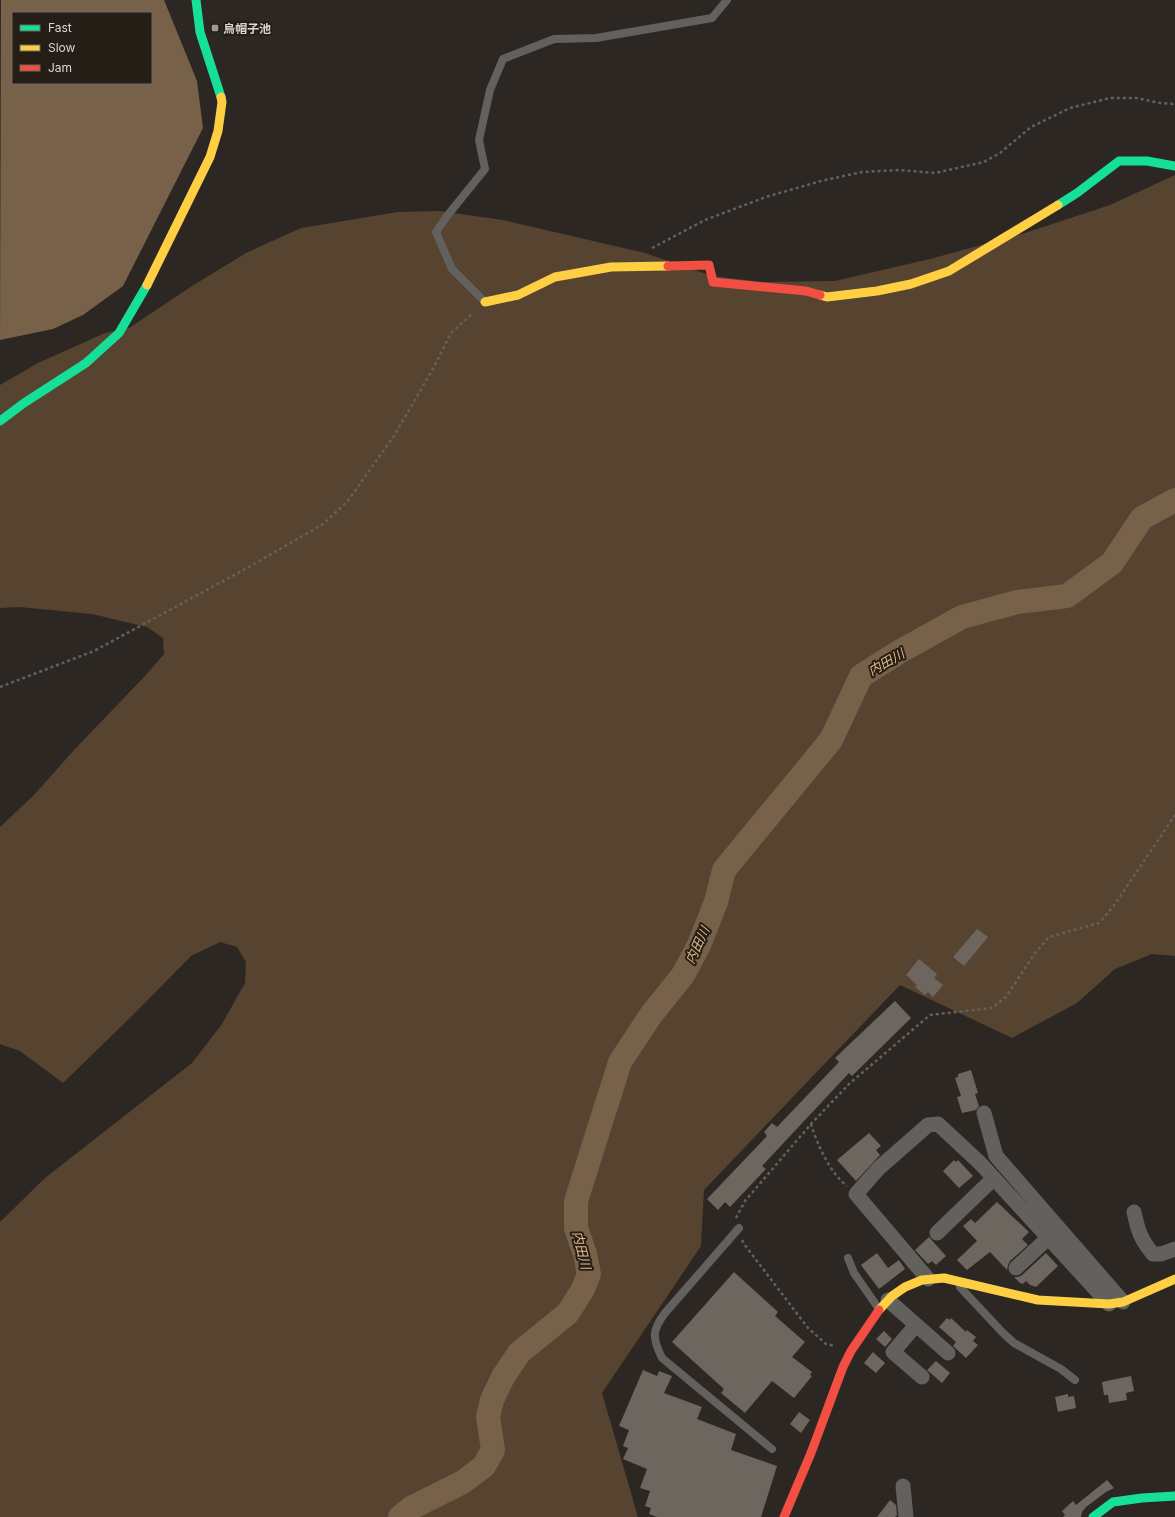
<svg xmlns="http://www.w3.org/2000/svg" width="1175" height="1517" viewBox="0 0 1175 1517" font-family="Inter,'Noto Sans JP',sans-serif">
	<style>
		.green { fill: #564430 }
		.water { fill: #786149; fill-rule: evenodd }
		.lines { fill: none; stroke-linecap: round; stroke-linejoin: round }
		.river { stroke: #786149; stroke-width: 24 }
		.building { fill: #6d665e }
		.path { stroke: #63605e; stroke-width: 2.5; stroke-dasharray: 3 3; stroke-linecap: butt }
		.lane { stroke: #63615e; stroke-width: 8 }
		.street { stroke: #63615e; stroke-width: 15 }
		.fast { stroke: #16e098; stroke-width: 9 }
		.slow { stroke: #ffcf43; stroke-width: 9 }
		.jam { stroke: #f24e42; stroke-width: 9 }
		.poi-dot { fill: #9e9994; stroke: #251e16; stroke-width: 1.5 }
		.labels { text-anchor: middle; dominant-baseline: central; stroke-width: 4; stroke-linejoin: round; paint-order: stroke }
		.poi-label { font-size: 12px; font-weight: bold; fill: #dbd6d1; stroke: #251e16; text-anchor: start }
		.water-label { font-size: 13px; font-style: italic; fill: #e3b98a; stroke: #251e16 }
	</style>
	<rect width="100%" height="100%" fill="#2c2722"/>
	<path class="green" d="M 1175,175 L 1175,956 L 1152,954 L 1115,969 L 1077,1003 L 1012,1038 L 900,985 L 704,1190 L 701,1246 L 602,1393 L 638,1517 L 0,1517 L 0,1222 L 45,1178 L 192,1063 L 222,1024 L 245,983 L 246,962 L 237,947 L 220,942 L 191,956 L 135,1013 L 63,1083 L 20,1051 L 0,1044 L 0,827 L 35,794 L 74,750 L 145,676 L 164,654 L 163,638 L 147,627 L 92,614 L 19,607 L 0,608 L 0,385 L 38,363 L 105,333 L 129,328 L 192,286 L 246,253 L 301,228 L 398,212 L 439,211 L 503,220 L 645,253 L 712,276 L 763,282 L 835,281 L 930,259 L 1025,233 L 1110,205 Z"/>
	<path class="water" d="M 1,0 L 164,0 L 197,81 L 203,128 L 123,286 L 83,315 L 53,329 L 0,340 ZM 13,13 L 151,13 L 151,83 L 13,83 Z"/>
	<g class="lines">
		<path class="river" d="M 400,1517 L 411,1508 L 463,1482 L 484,1466 L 493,1450 L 488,1417 L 492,1400 L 503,1377 L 519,1353 L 568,1313 L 583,1289 L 589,1274 L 585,1254 L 576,1228 L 576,1201 L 620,1062 L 651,1015 L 683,975 L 699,945 L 716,902 L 724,870 L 831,740 L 861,676 L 899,652 L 962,617 L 1017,602 L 1067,596 L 1112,563 L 1142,518 L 1175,500"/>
	</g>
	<path class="building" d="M 977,929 L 988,937 L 964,966 L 953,957 Z
		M 919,959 L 937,974 L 934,978 L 943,985 L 933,997 L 928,992 L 925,995 L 915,987 L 917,985 L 906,975 Z
		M 895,1001 L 911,1018 L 852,1076 L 849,1073 L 762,1166 L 766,1169 L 730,1207 L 725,1202 L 718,1210 L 707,1199 L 767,1136 L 764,1132 L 772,1123 L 777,1127 L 839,1062 L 835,1058 Z
		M 971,1070 L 978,1093 L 975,1094 L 979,1106 L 976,1110 L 962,1113 L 957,1097 L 961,1096 L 955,1078 L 958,1077 L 958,1074 Z
		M 869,1133 L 881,1146 L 876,1150 L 880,1155 L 856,1181 L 837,1160 Z
		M 954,1160 L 956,1162 L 958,1160 L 973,1176 L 959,1188 L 943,1171 Z
		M 997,1202 L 1029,1232 L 1022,1239 L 1028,1245 L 1010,1261 L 1008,1265 L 1007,1270 L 990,1252 L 967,1270 L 957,1260 L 977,1241 L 963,1226 L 971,1219 L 975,1223 Z
		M 929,1237 L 946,1256 L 936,1265 L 932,1261 L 928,1264 L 915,1250 Z
		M 877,1253 L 888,1268 L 899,1260 L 905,1269 L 879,1289 L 861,1265 Z
		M 1046,1253 L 1058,1266 L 1036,1287 L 1030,1285 L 1026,1281 L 1023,1284 L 1020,1283 L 1014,1277 L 1018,1277 L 1022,1275 Z
		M 734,1272 L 778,1312 L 775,1316 L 805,1342 L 792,1357 L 812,1372 L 810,1375 L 812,1376 L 794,1398 L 772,1381 L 745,1413 L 721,1393 L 724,1389 L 672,1342 Z
		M 947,1318 L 950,1320 L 951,1318 L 966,1332 L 967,1330 L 976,1337 L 973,1341 L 978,1345 L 966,1358 L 953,1346 L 956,1342 L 939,1327 Z
		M 884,1331 L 892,1339 L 885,1347 L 876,1339 Z
		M 873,1352 L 885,1363 L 876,1373 L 864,1363 Z
		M 936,1361 L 950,1373 L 942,1383 L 927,1370 Z
		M 643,1370 L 657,1376 L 659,1371 L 672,1376 L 664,1393 L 702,1407 L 697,1419 L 736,1434 L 731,1450 L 777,1466 L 761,1517 L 657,1517 L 649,1514 L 651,1508 L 645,1506 L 650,1491 L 640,1488 L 647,1469 L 623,1459 L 628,1448 L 623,1446 L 629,1430 L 619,1426 Z
		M 1131,1376 L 1134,1391 L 1126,1393 L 1127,1400 L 1109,1403 L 1108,1395 L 1104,1395 L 1102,1382 Z
		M 1068,1394 L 1068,1397 L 1074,1396 L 1076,1408 L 1058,1412 L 1055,1397 Z
		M 799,1412 L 810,1420 L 801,1433 L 790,1424 Z
		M 1107,1480 L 1114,1488 L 1106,1492 L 1086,1507 L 1082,1512 L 1081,1517 L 1063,1517 L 1065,1515 L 1062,1511 L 1073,1501 L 1076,1505 Z
		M 890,1500 L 896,1505 L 897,1515 L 895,1517 L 877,1517 Z"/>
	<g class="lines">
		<path class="path" d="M 652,248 L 705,220 L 766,197 L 821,181 L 862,172 L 899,170 L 935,173 L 984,162 L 1000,153 L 1031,127 L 1070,108 L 1110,98 L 1136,98 L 1160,103 L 1175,104
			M 0,687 L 94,651 L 249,567 L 323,524 L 347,502 L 394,436 L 434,367 L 451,333 L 473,313
			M 811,1124 C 817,1144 830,1173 847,1186
			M 736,1218 L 745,1201 L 811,1124 L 849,1084 L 930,1015 L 992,1008 L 1006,997 L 1035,953 L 1049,937 L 1099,923 L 1113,907 L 1175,815
			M 742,1240 L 744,1244 L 808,1328 L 826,1344 L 835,1346"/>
		<path class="lane" d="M 484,301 L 452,269 L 436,232 L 447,216 L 485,169 L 479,140 L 490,90 L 503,59 L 554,39 L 596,38 L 712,18 L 727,0
			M 739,1228 L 665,1313 C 652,1330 652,1338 662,1358 L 772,1449
			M 848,1258 L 854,1273 L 879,1309
			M 960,1287 L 1002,1332 L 1014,1343 L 1061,1369 L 1075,1380"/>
		<path class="street" d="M 984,1113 L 996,1156 L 1123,1302
			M 1134,1212 C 1138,1231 1141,1240 1153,1254 L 1161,1254 L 1175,1249
			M 937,1233 L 994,1178
			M 1016,1268 L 1048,1238
			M 928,1279 L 856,1194 L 879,1168 L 928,1125 L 938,1124 L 980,1163 L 1109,1304
			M 888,1300 L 948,1353
			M 916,1325 L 893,1352 L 922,1377
			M 903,1486 L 906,1517"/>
		<path class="fast" d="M 196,0 L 200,32 L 221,97
			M 1058,205 L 1077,193 L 1119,161 L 1147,161 L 1175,166
			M 0,421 L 24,403 L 86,363 L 119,333 L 147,285
			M 1093,1517 L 1113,1502 L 1142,1498 L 1175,1496"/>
		<path class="slow" d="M 147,285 L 210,157 L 218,131 L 222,102 L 221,97
			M 820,295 L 827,297 L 877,291 L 911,284 L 949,271 L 1058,205
			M 485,302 L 518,295 L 555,277 L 611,267 L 668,266
			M 879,1310 L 892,1296 L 905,1287 L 922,1280 L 944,1278 L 1038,1300 L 1109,1304 L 1123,1302 L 1175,1279"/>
		<path class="jam" d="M 668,266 L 709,265 L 713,282 L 806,291 L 820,295
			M 784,1517 L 811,1453 L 843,1367 L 851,1351 L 879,1310"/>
	</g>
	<rect class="poi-dot" x="211" y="24" width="8" height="8" rx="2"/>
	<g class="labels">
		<g class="poi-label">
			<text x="223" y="28">烏帽子池</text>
		</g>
		<g class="water-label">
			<text transform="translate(886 662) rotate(-30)">内田川</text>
			<text transform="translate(697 945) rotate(-65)">内田川</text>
			<text transform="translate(582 1250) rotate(76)">内田川</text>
		</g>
	</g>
	<rect x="12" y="12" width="140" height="72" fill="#251e16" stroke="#6e6861"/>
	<rect x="20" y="25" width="20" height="6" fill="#16e098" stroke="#6e6861"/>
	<text x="48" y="32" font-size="12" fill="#dbd6d1">Fast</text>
	<rect x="20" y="45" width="20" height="6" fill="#ffcf43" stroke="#6e6861"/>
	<text x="48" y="52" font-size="12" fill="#dbd6d1">Slow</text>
	<rect x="20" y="65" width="20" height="6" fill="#f24e42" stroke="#6e6861"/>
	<text x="48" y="72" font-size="12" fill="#dbd6d1">Jam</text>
</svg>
